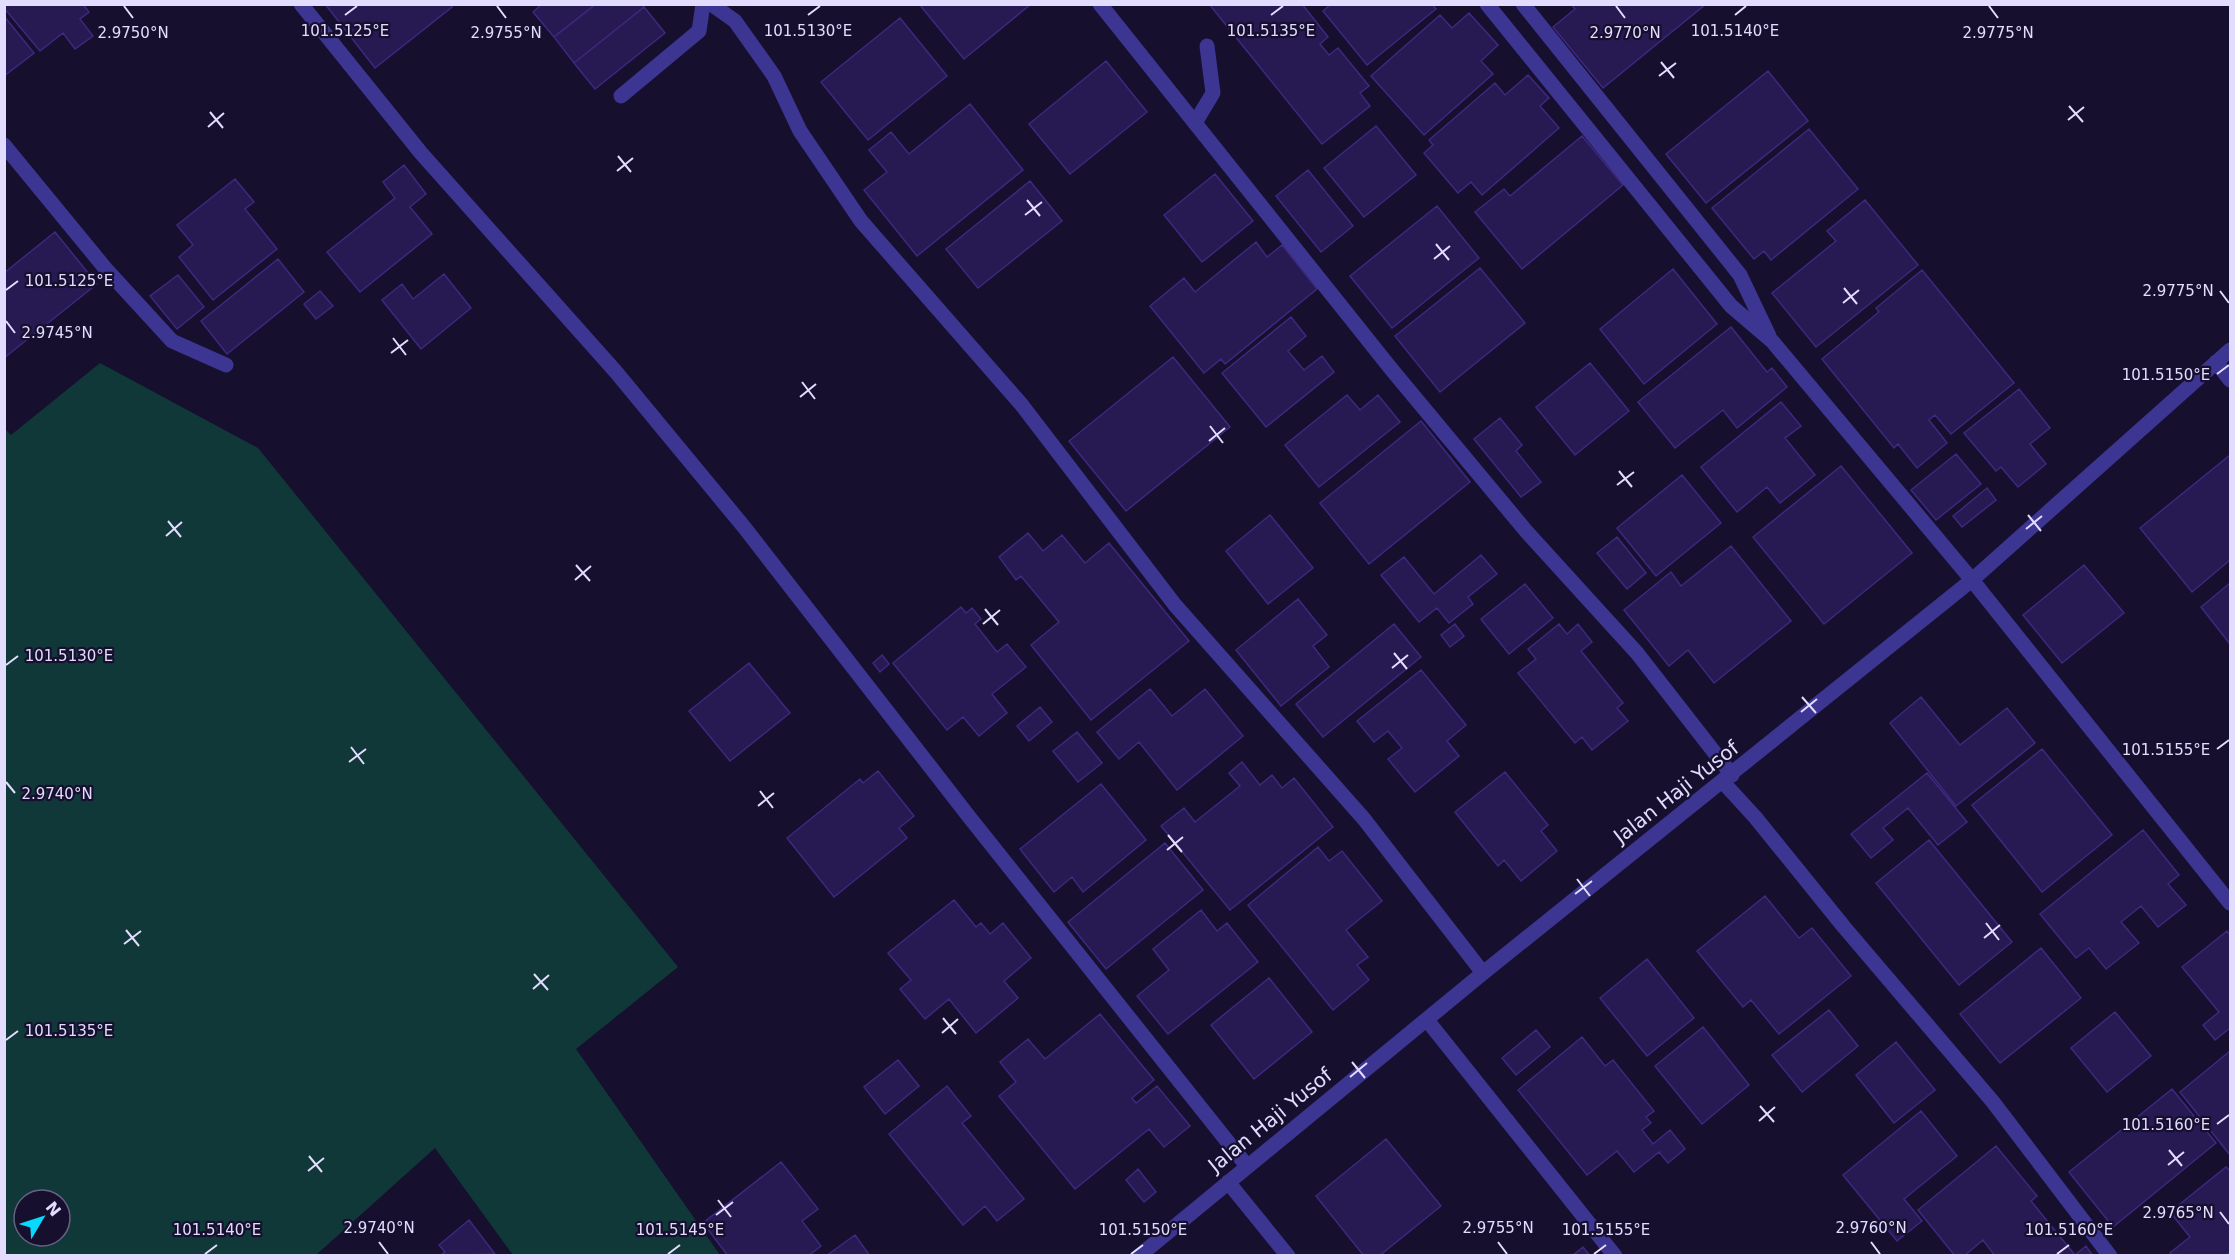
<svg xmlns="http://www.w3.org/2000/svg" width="2235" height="1260" viewBox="0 0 2235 1260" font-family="'DejaVu Sans',sans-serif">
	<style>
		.green { fill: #113839; fill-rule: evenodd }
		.building { fill: #271951; stroke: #3e2880; stroke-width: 1.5 }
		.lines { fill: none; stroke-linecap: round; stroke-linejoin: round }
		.lane { stroke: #3d3592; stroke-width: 15 }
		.street { stroke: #3d3592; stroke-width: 15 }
		.ticks { fill: none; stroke: #e2dcff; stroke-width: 2 }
		.labels { text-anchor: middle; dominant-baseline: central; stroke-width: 4.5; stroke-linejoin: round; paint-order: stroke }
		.street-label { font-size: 20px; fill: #e2dcff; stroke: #160f2e }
		.ticks-label { font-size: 15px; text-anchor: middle; fill: #e2dcff; stroke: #160f2e; stroke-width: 4.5; stroke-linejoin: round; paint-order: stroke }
	</style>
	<rect width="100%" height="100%" fill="#160f2e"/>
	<path class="green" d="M 100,363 L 258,448 L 678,967 L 576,1049 L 720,1255 L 513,1255 L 435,1148 L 316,1255 L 5,1255 L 5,429 L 11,435 ZM 24,1200 L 60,1200 L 60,1236 L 24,1236 Z"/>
	<path class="building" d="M 4,4 L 83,4 L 89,12 L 80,19 L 93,36 L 75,49 L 63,33 L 40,51 L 4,8 Z
		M 325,4 L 450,4 L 452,7 L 375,68 Z
		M 542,4 L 596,4 L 554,37 L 533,12 Z
		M 596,4 L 642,4 L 644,7 L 574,63 L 554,37 Z
		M 919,4 L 1031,4 L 964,59 Z
		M 1209,4 L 1302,4 L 1328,37 L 1320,44 L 1329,55 L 1338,48 L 1369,86 L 1360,93 L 1370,106 L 1322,144 Z
		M 1331,4 L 1432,4 L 1436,9 L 1367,65 L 1323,11 Z
		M 1571,4 L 1706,4 L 1603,88 L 1553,27 L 1575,9 Z
		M 644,7 L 665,33 L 595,89 L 574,63 Z
		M 1469,13 L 1498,45 L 1481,61 L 1493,74 L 1424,135 L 1371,76 L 1440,15 L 1452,28 Z
		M 4,16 L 34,53 L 4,76 Z
		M 900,18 L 947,76 L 868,140 L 821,82 Z
		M 1106,61 L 1147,112 L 1070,174 L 1029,124 Z
		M 1768,71 L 1808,121 L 1706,203 L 1666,154 Z
		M 1528,75 L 1549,98 L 1540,106 L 1559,128 L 1482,195 L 1471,182 L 1458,193 L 1424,153 L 1433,145 L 1429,140 L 1495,83 L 1505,95 Z
		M 970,104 L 1023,170 L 917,256 L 864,190 L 887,172 L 869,150 L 891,132 L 909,154 Z
		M 1376,126 L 1416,175 L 1364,217 L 1324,168 Z
		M 1809,129 L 1858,189 L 1771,260 L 1764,251 L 1754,259 L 1712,208 Z
		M 1582,136 L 1623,185 L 1522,269 L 1475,212 L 1504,189 L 1510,196 Z
		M 404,165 L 426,194 L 410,207 L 432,234 L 360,292 L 327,252 L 395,198 L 383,182 Z
		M 1308,170 L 1353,226 L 1321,252 L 1276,196 Z
		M 1215,174 L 1253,221 L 1202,262 L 1164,215 Z
		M 235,179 L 254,202 L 245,209 L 277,249 L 213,300 L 179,257 L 193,245 L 177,225 Z
		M 1030,181 L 1062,221 L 978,288 L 946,249 Z
		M 1865,200 L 1918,265 L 1816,347 L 1772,293 L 1836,241 L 1827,231 Z
		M 1437,206 L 1479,258 L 1392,328 L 1350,276 Z
		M 55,232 L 97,284 L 4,358 L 4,273 Z
		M 1256,242 L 1267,257 L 1282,245 L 1317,289 L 1225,364 L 1221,359 L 1204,373 L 1150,306 L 1184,278 L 1195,292 Z
		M 278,259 L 304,292 L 227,354 L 201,321 Z
		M 1480,268 L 1525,323 L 1440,392 L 1395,336 Z
		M 1673,269 L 1717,324 L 1644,384 L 1600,329 Z
		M 1922,270 L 2014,383 L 1951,434 L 1935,415 L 1929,420 L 1947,443 L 1917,468 L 1898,444 L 1894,448 L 1822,359 L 1879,312 L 1876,308 Z
		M 444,274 L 471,308 L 421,349 L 382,300 L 402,284 L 413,299 Z
		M 178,275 L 204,307 L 177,329 L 150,296 Z
		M 320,291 L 333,306 L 316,319 L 304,304 Z
		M 1291,317 L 1306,336 L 1288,351 L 1304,370 L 1322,356 L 1334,372 L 1266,427 L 1222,373 Z
		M 1731,327 L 1767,372 L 1772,368 L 1787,387 L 1737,428 L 1723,410 L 1675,448 L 1638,402 Z
		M 1173,357 L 1230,427 L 1126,511 L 1069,441 Z
		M 1590,363 L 1629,411 L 1575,455 L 1536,407 Z
		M 2019,389 L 2050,428 L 2030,444 L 2046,464 L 2018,487 L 2001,467 L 1996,471 L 1964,433 Z
		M 1347,395 L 1360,410 L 1378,395 L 1400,422 L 1319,487 L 1285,445 Z
		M 1781,402 L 1801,426 L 1785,438 L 1815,475 L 1780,503 L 1767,487 L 1737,512 L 1701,467 Z
		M 1500,418 L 1522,445 L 1516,451 L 1541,482 L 1521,497 L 1474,439 Z
		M 1421,421 L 1470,482 L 1369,564 L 1320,503 Z
		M 1956,454 L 1981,484 L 1936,520 L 1911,490 Z
		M 2230,455 L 2230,560 L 2192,592 L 2140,528 Z
		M 1841,466 L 1912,553 L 1824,624 L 1753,537 Z
		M 1682,475 L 1721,523 L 1656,576 L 1617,528 Z
		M 1987,488 L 1996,500 L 1962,527 L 1953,516 Z
		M 1270,515 L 1313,568 L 1268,604 L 1226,551 Z
		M 1028,533 L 1043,551 L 1062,535 L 1085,563 L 1109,543 L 1189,641 L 1091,720 L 1031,645 L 1059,622 L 1021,576 L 1016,580 L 999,557 Z
		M 1617,537 L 1646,573 L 1627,589 L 1597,553 Z
		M 1731,546 L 1791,621 L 1714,683 L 1688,650 L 1669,666 L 1624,610 L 1671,572 L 1681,586 Z
		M 1481,555 L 1497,574 L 1468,597 L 1473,604 L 1449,623 L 1437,608 L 1419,622 L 1381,575 L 1404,557 L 1434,594 Z
		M 2084,565 L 2124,613 L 2062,663 L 2023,615 Z
		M 2230,583 L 2230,644 L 2201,607 Z
		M 1525,584 L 1553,618 L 1509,654 L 1481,619 Z
		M 1298,599 L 1327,635 L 1313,646 L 1329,667 L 1281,706 L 1236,650 Z
		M 961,607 L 966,613 L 972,608 L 981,619 L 975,624 L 997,652 L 1007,644 L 1026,667 L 992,694 L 1007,713 L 979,736 L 963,717 L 947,730 L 893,663 Z
		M 1394,624 L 1421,657 L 1323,737 L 1296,704 Z
		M 1455,624 L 1464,636 L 1450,647 L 1441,635 Z
		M 1559,624 L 1567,634 L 1578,624 L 1592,642 L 1581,651 L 1623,703 L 1617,708 L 1628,721 L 1592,750 L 1582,737 L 1575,743 L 1518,673 L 1536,659 L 1528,649 Z
		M 882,655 L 889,664 L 880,672 L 873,663 Z
		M 749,663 L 790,713 L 730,761 L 689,711 Z
		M 1421,670 L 1466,725 L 1447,741 L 1459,756 L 1415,792 L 1388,759 L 1402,748 L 1388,731 L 1374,742 L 1357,721 Z
		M 1150,689 L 1172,716 L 1205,689 L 1243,736 L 1177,790 L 1139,742 L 1119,759 L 1097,732 Z
		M 1921,697 L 1960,745 L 2007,708 L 2035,743 L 1956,806 L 1890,723 Z
		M 1040,707 L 1052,722 L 1029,741 L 1017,726 Z
		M 1077,732 L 1102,763 L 1078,782 L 1053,751 Z
		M 2042,749 L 2112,835 L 2042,892 L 1972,805 Z
		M 1242,762 L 1260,785 L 1272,775 L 1282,788 L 1294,778 L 1333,827 L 1230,910 L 1161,826 L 1184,808 L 1195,822 L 1240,786 L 1229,773 Z
		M 878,771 L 914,816 L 899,828 L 907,838 L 834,897 L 787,838 L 860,779 L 863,783 Z
		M 1505,772 L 1548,825 L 1541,831 L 1557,851 L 1521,881 L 1504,860 L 1498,866 L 1455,812 Z
		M 1927,773 L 1967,822 L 1938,845 L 1908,808 L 1883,828 L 1893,840 L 1871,858 L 1851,834 Z
		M 1101,784 L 1146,840 L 1083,892 L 1072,877 L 1054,892 L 1020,849 Z
		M 2143,830 L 2179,875 L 2168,884 L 2186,905 L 2158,927 L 2141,906 L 2121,922 L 2139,943 L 2106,969 L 2089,948 L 2076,958 L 2040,914 Z
		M 1929,840 L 2012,942 L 1959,985 L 1876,883 Z
		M 1165,843 L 1203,890 L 1106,969 L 1068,922 Z
		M 1318,847 L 1329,861 L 1342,851 L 1382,901 L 1346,930 L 1368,957 L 1357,965 L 1369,980 L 1333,1010 L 1248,905 Z
		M 1765,896 L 1799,938 L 1812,928 L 1851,976 L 1779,1034 L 1751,1000 L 1743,1007 L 1697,951 Z
		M 954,900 L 976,927 L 981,923 L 990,934 L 1003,923 L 1031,958 L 1004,981 L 1018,998 L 976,1033 L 949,999 L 925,1019 L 900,989 L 911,980 L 888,953 Z
		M 1201,910 L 1217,931 L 1227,923 L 1258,962 L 1168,1034 L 1137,996 L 1169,970 L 1153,949 Z
		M 2227,931 L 2230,935 L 2230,1028 L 2215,1040 L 2203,1025 L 2219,1012 L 2182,967 Z
		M 2041,948 L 2081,998 L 2000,1063 L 1960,1014 Z
		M 1647,959 L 1694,1018 L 1647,1056 L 1600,998 Z
		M 1269,978 L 1312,1032 L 1254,1079 L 1211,1025 Z
		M 1829,1010 L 1858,1046 L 1802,1092 L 1772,1055 Z
		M 2115,1012 L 2151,1056 L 2107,1092 L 2071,1048 Z
		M 1100,1014 L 1154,1080 L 1132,1098 L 1136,1103 L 1157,1086 L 1190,1126 L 1164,1147 L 1149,1129 L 1075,1189 L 999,1096 L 1016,1082 L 1000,1062 L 1028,1039 L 1045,1059 Z
		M 1703,1027 L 1749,1085 L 1702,1124 L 1655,1066 Z
		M 1536,1030 L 1550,1047 L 1516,1075 L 1502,1058 Z
		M 1582,1037 L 1605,1066 L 1613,1060 L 1654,1111 L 1646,1117 L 1651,1123 L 1642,1130 L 1653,1144 L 1670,1130 L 1685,1149 L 1668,1163 L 1659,1152 L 1634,1172 L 1617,1151 L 1587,1175 L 1518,1090 Z
		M 1896,1042 L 1935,1090 L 1894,1123 L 1856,1075 Z
		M 2230,1051 L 2230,1155 L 2180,1092 Z
		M 898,1060 L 919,1086 L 885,1114 L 864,1087 Z
		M 947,1086 L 971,1116 L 962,1123 L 1024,1199 L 997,1221 L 985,1206 L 963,1225 L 889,1134 Z
		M 2172,1089 L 2216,1143 L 2113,1227 L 2069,1172 Z
		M 1921,1111 L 1957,1156 L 1904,1199 L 1922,1221 L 1897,1241 L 1843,1175 Z
		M 1386,1139 L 1441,1206 L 1379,1256 L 1364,1256 L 1316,1196 Z
		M 1996,1146 L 2037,1196 L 2031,1201 L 2075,1255 L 2086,1246 L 2093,1256 L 1995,1256 L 1983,1240 L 1964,1256 L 1955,1256 L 1918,1210 Z
		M 781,1162 L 818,1209 L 802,1221 L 821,1246 L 808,1256 L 728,1256 L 703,1223 Z
		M 2226,1167 L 2230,1171 L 2230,1252 L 2226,1256 L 2172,1256 L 2170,1253 L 2190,1237 L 2170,1212 Z
		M 1138,1169 L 1156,1192 L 1144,1202 L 1126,1180 Z
		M 469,1220 L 495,1254 L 440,1256 L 445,1252 L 439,1245 Z
		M 855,1235 L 870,1256 L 826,1256 Z
		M 1583,1247 L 1590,1256 L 1572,1256 Z"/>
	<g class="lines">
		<path class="lane" d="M 1195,123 L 1213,93 L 1207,46"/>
		<path class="street" d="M 301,4 L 421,153 L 616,372 L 744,527 L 970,818 L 1247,1166
			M 711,4 L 735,21 L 774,76 L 800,131 L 861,221 L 1021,404 L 1175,605 L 1364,819 L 1483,973
			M 1100,4 L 1392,370 L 1526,531 L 1637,653 L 1732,775
			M 1487,4 L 1731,306 L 1772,341 L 1972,580 L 2230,903
			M 1523,4 L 1740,275 L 1769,336
			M 621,96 L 699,31 L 703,4
			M 4,145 L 105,268 L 172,341 L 226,365
			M 2216,362 L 2230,380
			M 1722,781 L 1755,817 L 1844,927 L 1993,1102 L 2110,1256
			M 1427,1020 L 1615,1256
			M 1228,1182 L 1288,1256
			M 1139,1256 L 1483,973 L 1972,580 L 2230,350"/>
	</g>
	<path class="ticks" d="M 124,6 L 133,18M 497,6 L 506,18M 1616,6 L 1625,18M 1989,6 L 1998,18M 345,15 L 357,6M 808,15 L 820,6M 1271,15 L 1283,6M 1735,15 L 1746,6M 1661,62 L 1674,78M 1659,76 L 1676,63M 2069,106 L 2083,122M 210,112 L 223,128M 2068,120 L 2084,107M 208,127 L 224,113M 618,156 L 631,172M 617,171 L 633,158M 1027,200 L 1040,216M 1025,215 L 1042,202M 1436,244 L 1449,260M 1434,259 L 1450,246M 1844,288 L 1857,304M 6,290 L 18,281M 2220,291 L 2229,303M 1843,303 L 1859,290M 6,321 L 15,333M 393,338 L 406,355M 391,353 L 408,340M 2217,374 L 2229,365M 802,382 L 815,399M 800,397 L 816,384M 1210,426 L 1223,443M 1209,441 L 1225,428M 1619,471 L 1632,487M 1617,485 L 1634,472M 2028,515 L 2041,531M 168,521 L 181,537M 2026,529 L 2042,516M 166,536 L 182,522M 576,565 L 590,581M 575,580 L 591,566M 985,609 L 998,625M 983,624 L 1000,610M 1394,653 L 1407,669M 6,665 L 18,656M 1392,668 L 1408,655M 1802,697 L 1816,713M 1801,712 L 1817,699M 351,747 L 364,764M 2217,749 L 2229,740M 349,762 L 366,749M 6,782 L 15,793M 760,791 L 773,808M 758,806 L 774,793M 1168,835 L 1182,852M 1167,850 L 1183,837M 1577,879 L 1590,896M 1575,894 L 1592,881M 1986,923 L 1999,940M 126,930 L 139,946M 1984,938 L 2000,925M 124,944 L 141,931M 534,974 L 548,990M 533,989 L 549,975M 943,1018 L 956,1034M 942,1033 L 958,1019M 6,1040 L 18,1031M 1352,1062 L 1365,1078M 1350,1077 L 1367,1063M 1760,1106 L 1774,1122M 1759,1121 L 1775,1107M 2217,1124 L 2229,1115M 2169,1150 L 2182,1166M 309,1156 L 322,1172M 2168,1165 L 2184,1152M 308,1171 L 324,1158M 718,1200 L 731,1217M 2220,1212 L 2229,1224M 716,1215 L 733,1202M 379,1242 L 388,1254M 1498,1242 L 1507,1254M 1871,1242 L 1880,1254M 205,1254 L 217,1245M 668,1254 L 680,1245M 1131,1254 L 1143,1245M 1594,1254 L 1606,1245M 2057,1254 L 2069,1245"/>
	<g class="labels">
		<g class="street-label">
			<text transform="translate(1676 792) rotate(-38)">Jalan Haji Yusof</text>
			<text transform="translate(1270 1120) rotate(-39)">Jalan Haji Yusof</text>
		</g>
	</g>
	<g class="ticks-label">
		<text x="808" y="36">101.5130°E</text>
		<text x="1735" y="36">101.5140°E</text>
		<text x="345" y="36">101.5125°E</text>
		<text x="1271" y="36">101.5135°E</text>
		<text x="133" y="38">2.9750°N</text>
		<text x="506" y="38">2.9755°N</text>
		<text x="1625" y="38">2.9770°N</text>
		<text x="1998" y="38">2.9775°N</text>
		<text x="69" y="286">101.5125°E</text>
		<text x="2178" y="296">2.9775°N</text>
		<text x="57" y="338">2.9745°N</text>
		<text x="2166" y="380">101.5150°E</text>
		<text x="69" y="661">101.5130°E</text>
		<text x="2166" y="755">101.5155°E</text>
		<text x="57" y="799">2.9740°N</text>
		<text x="69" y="1036">101.5135°E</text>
		<text x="2166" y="1130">101.5160°E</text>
		<text x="2178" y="1218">2.9765°N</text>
		<text x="379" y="1233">2.9740°N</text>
		<text x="1498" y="1233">2.9755°N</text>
		<text x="1871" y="1233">2.9760°N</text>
		<text x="217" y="1235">101.5140°E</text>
		<text x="680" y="1235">101.5145°E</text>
		<text x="1143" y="1235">101.5150°E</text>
		<text x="1606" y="1235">101.5155°E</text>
		<text x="2069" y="1235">101.5160°E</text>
	</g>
	<rect width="2235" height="1260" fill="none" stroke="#e2dcff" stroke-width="12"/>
	<g transform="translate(42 1218) rotate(51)"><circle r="28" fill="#160f2e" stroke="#686182" stroke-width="1.5"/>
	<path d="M0-4.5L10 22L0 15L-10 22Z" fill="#08daff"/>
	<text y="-9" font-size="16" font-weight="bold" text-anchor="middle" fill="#e2dcff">N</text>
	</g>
</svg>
